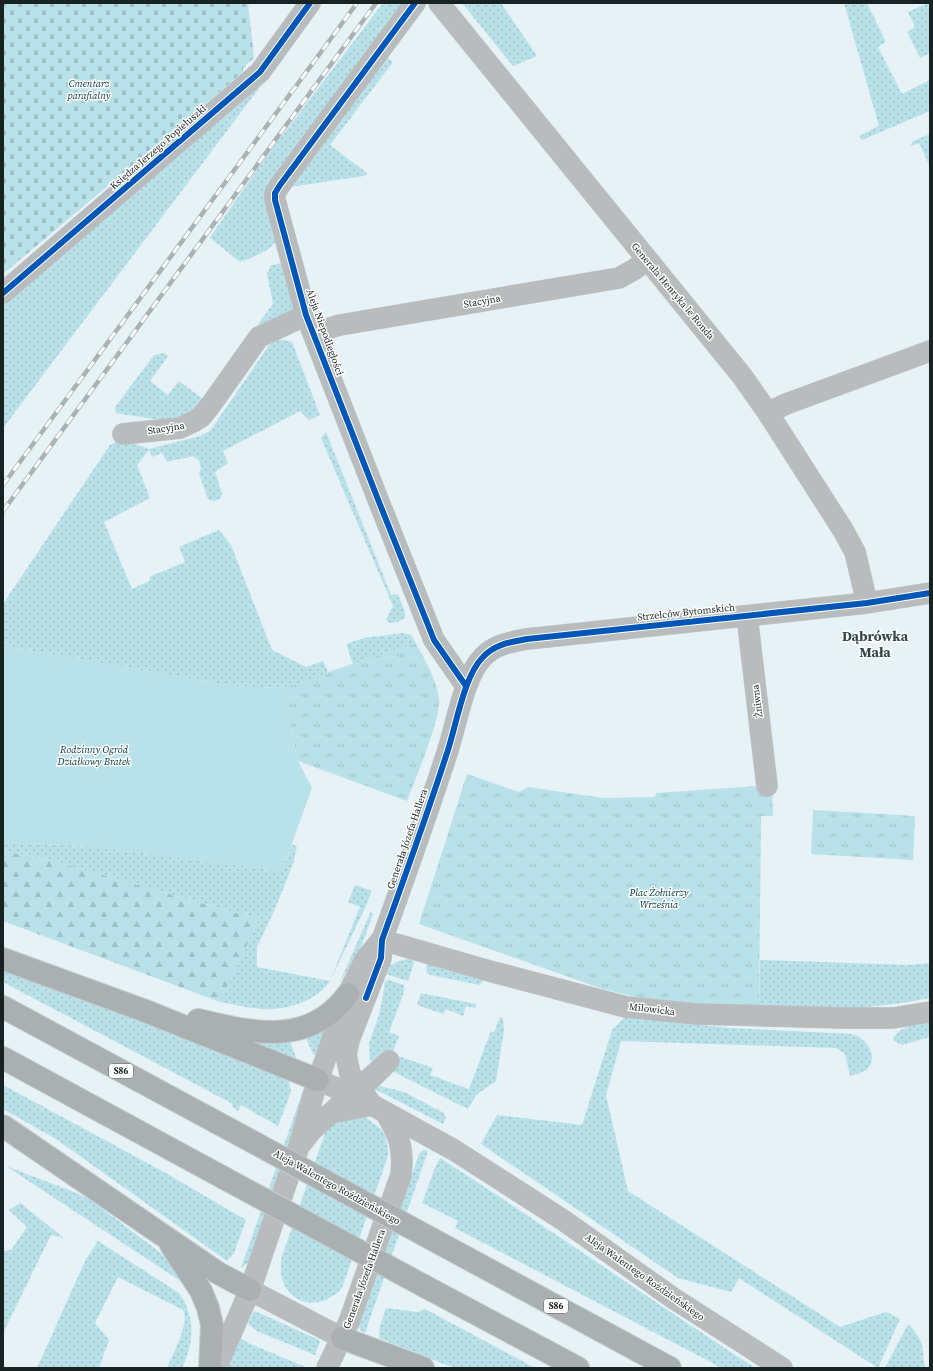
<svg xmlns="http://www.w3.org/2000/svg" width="933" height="1371" viewBox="0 0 933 1371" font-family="'Source Serif 4',serif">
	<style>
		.grass { fill: url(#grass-dots) }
		.forest { fill: url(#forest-firs) }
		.cemetery { fill: url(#cemetery-stones) }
		.park { fill: url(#park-tufts) }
		.garden { fill: #b9e1e9 }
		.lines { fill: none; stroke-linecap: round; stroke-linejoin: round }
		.minor-casing { stroke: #c3ccce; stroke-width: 22 }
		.highway-casing { stroke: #c3ccce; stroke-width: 24 }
		.minor { stroke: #b8bcbd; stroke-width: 21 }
		.highway { stroke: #aab0b1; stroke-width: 22 }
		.rail-casing { stroke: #abb2b4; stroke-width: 4.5 }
		.rail { stroke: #fff; stroke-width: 3; stroke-dasharray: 9; stroke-linecap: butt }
		.highway-bridge-casing { stroke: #c3ccce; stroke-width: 24; stroke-linecap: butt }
		.highway-bridge { stroke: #aab0b1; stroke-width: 22 }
		.cycleway-casing { stroke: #fff; stroke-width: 8 }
		.cycleway { stroke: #0057b8; stroke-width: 6 }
		.labels { text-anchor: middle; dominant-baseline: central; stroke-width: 3; stroke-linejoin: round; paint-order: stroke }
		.shield { fill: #fff; stroke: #5e6465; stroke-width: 1 }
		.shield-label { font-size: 9px; font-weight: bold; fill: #192223 }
		.park-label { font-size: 10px; font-style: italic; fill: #00373f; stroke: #fff }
		.street-label { font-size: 10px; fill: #192223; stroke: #fff }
		.district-label { font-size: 14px; font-weight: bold; fill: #324549; stroke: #fff }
	</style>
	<defs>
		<pattern id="grass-dots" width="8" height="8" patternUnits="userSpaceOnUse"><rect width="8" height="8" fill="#b9e1e9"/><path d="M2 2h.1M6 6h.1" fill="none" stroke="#9ec1c8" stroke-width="1.8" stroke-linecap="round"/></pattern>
		<pattern id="forest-firs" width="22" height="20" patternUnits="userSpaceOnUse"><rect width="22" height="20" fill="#b9e1e9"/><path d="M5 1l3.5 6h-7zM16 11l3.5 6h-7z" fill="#9ec1c8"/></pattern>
		<pattern id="cemetery-stones" width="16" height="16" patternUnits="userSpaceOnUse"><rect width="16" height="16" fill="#b9e1e9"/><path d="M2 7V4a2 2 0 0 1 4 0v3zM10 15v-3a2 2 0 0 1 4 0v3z" fill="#9ec1c8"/></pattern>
		<pattern id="park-tufts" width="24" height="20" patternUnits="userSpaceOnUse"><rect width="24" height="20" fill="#b9e1e9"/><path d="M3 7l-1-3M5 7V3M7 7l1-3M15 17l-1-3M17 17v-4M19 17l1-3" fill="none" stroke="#9ec1c8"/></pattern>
	</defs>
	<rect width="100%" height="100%" fill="#e6f2f5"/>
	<path class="grass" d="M 383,3 L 407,3 L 277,179 L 277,239 C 271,252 252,257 240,262 L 210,238 L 213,233 L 266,157 Z
		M 462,3 L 501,3 L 537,56 L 513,66 Z
		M 844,3 L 867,3 L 886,42 L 878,47 L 902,94 L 930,80 L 930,111 L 862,140 L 859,136 L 879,126 Z
		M 928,3 L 930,10 L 930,53 L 920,58 L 907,32 L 915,27 L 908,12 Z
		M 388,58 L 393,62 L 330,145 L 367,173 L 364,176 L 290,187 Z
		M 260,87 L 3,428 L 3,305 L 254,90 Z
		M 930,134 L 930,167 L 919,143 L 911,146 L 911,144 L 913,141 Z
		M 282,263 L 296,309 L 274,323 L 258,324 L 273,304 L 267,274 L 271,265 Z
		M 274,338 L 292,342 L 320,415 L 309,420 L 300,411 L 223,451 L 228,463 L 215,472 L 222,493 L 220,499 L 214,501 L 208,499 L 199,474 L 201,468 L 199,460 L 193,456 C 184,459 176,459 167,462 L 162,453 L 152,457 L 149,450 L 137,465 L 150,498 L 104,522 L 132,589 L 151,580 L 149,577 L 185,562 L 179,547 L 219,530 L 231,545 L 272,650 L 306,667 L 323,661 L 328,672 L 316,679 L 282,688 L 234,686 L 3,646 L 3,604 L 110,445 L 122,439 L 149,449 L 200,436 L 210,431 Z
		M 164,353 L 168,356 L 150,381 L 168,395 L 179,381 L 207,402 L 173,422 L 116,413 L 115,407 L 154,355 Z
		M 326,432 L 391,595 L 398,594 L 405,612 L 405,618 L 398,622 L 389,623 L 386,620 L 393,606 L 321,438 Z
		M 403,633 L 411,635 L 416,643 L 353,664 L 346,644 L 364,638 Z
		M 3,842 L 88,846 L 282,871 L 292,844 L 297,847 L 293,864 L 275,909 L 257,947 L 257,967 L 330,981 L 360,907 L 348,902 L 355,885 L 372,891 L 365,908 L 330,981 C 316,1002 285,1011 260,1009 C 247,1008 233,1004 220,1002 L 259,919 L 31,855 L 3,852 Z
		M 371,911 L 373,914 L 360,950 L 339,984 Z
		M 412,959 L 414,963 L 408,981 L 382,973 C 388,964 401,959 412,959 Z
		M 760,960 L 909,965 L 930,963 L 930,998 L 902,1003 L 849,1009 L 759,1007 Z
		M 426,963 L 484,980 L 480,985 L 431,975 L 427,973 Z
		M 3,968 L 291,1076 L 289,1082 L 291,1092 L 278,1126 L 241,1105 L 238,1111 L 232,1106 L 233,1104 L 3,982 Z
		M 388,980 L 404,985 L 404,992 L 389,1032 L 399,1036 L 392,1054 L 433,1068 L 430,1075 L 469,1089 L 491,1031 L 494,1032 L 500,1017 L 503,1019 L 504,1030 L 496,1081 L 476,1095 L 468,1109 L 370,1060 L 369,1044 L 380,1012 L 385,982 Z
		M 421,993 L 476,1004 L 476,1008 L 466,1006 L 463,1016 L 446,1009 L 443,1014 L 417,1005 Z
		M 625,1017 L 729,1028 L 851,1034 C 864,1036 877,1052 870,1065 C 867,1072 857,1074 850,1076 L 845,1054 L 836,1048 L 621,1041 L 606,1095 L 628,1191 L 840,1327 L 886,1312 L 900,1319 L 878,1368 L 739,1278 L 731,1292 L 678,1278 L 481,1144 L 497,1115 L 582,1125 L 612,1030 Z
		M 930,1022 L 930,1037 L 902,1045 L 893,1040 C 900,1025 915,1025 930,1022 Z
		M 329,1024 L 319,1057 L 313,1054 L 305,1036 Z
		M 239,1037 L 290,1041 L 297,1060 Z
		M 365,1078 L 380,1086 L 404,1092 L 444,1113 L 446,1118 L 443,1124 L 369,1086 Z
		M 306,1082 L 310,1084 L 248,1263 L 241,1268 Z
		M 3,1085 L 164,1172 L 246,1220 L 234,1253 L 227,1261 L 56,1139 L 3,1109 Z
		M 365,1117 L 381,1129 L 385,1135 L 388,1148 L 388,1156 L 342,1288 C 313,1319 273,1297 282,1256 L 325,1133 L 335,1122 Z
		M 424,1150 L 428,1151 L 365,1333 L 360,1330 L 359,1327 L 419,1154 Z
		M 440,1158 C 546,1226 649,1299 755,1368 L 722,1368 L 455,1228 L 458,1221 L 422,1203 L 435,1168 Z
		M 6,1166 L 79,1194 L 92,1201 L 157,1250 L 169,1261 L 188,1286 Z
		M 20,1203 L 64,1238 L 51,1235 L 3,1333 L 3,1251 L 11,1250 L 27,1227 L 9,1210 Z
		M 98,1241 L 179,1293 C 196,1317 194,1343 182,1368 L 167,1368 C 173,1354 190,1323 183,1310 L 118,1277 L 95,1323 L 109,1340 L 99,1368 L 37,1368 L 86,1259 Z
		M 386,1308 L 418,1312 L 425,1309 L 535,1368 L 454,1368 L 379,1338 L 380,1326 Z
		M 255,1311 L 319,1340 L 320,1342 L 315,1355 L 257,1331 L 248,1324 L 253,1312 Z
		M 908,1324 C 916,1332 923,1341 923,1352 C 924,1358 923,1363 926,1368 L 885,1368 Z
		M 240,1338 L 248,1343 L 308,1368 L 227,1368 Z"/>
	<path class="forest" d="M 3,852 L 31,855 L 259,919 L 220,1002 L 3,921 Z"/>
	<path class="cemetery" d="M 3,3 L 248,3 L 254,58 L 243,68 L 243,72 L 3,274 Z"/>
	<path class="park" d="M 416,643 C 424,660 437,679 439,699 C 441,720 415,779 407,801 L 298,761 L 282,688 L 316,679 L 328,672 Z
		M 467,774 L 519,792 L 528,787 L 604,798 L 655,797 L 656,793 L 772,785 L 773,816 L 761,816 L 759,1007 L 699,1005 L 636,997 L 603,989 L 419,924 Z
		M 813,810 L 915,816 L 913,860 L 811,854 Z"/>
	<path class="garden" d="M 3,646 L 234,686 L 282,688 L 298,761 L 312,788 L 282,871 L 88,846 L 3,842 Z"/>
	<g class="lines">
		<g class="minor-casing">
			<path id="minor" d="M 415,3 L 280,185 L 275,193 L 275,200 L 306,315 L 379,502 L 434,640 L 466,686
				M 439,3 L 742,376 L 768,413 L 843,530 L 855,552 L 867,603
				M 3,293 L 260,72 L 310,3
				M 313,333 L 340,325 L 619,278 L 635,269 L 647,259
				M 768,413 L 786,404 L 930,351
				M 123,434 L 180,428 L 193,422 L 201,417 L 210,406 L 259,337 L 306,315
				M 747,616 L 767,786
				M 382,940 L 493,972 L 626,1007 L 697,1014 L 845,1018 L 893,1018 L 930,1012
				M 318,1080 L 363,1100
				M 302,1143 L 311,1131 L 389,1061 L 337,1112 L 372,1105
				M 250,1290 L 342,1338
				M 216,1368 L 250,1290 L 299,1146 L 315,1089 L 348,994 L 365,960 L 381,940
				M 327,1368 L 349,1322 L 401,1175 C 404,1148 399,1134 385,1112
				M 782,1368 L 673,1298 L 563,1220 L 454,1150 L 372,1105 L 350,1074 L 346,1055 L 349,1040 L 381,958 L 382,940 C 404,879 426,818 446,756 C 456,728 463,677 483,657 C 495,644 511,642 527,639 L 867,603 L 930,593"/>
		</g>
		<g class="highway-casing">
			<path id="highway" d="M 3,959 L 143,1010 L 318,1080
				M 3,1007 L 240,1135
				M 198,1020 C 253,1033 309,1047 348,994
				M 3,1058 L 224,1178
				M 3,1126 L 218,1273 L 250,1290
				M 441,1244 L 670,1368
				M 171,1245 L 201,1291 L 208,1308 L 212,1325 L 210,1368
				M 426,1287 L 578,1368
				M 342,1338 L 423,1368"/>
		</g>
		<use href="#minor" class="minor"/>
		<use href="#highway" class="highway"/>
		<g class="rail-casing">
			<path id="rail" d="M 3,485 L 357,3
				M 3,511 L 376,3"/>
		</g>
		<use href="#rail" class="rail"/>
		<g class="highway-bridge-casing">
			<path id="highway-bridge" d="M 240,1135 L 441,1244
				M 224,1178 L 426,1287"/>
		</g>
		<use href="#highway-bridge" class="highway-bridge"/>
		<g class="cycleway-casing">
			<path id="cycleway" d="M 415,3 L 280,185 L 275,193 L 275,200 L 306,315 L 379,502 L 434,640 L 466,686
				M 3,293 L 260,72 L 310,3
				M 366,998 L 381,958 L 382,940 C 404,879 426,818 446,756 C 456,728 463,677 483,657 C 495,644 511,642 527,639 L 867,603 L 930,593"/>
		</g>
		<use href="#cycleway" class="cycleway"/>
	</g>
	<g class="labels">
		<g class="shield">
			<rect x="109" y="1064" width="24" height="14" rx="3"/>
			<rect x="544" y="1299" width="24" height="14" rx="3"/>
		</g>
		<g class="shield-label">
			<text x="121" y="1071">S86</text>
			<text x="556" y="1306">S86</text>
		</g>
		<g class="park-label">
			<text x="89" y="83">Cmentarz<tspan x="89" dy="12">parafialny</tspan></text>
			<text x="94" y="749">Rodzinny Ogród<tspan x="94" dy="12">Działkowy Bratek</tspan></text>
			<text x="659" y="892">Plac Żołnierzy<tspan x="659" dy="12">Września</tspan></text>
		</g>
		<g class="street-label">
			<text transform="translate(158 147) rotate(-41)">Księdza Jerzego Popiełuszki</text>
			<text transform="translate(673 291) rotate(50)">Generała Henryka le Ronda</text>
			<text transform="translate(482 301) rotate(-10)">Stacyjna</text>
			<text transform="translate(325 332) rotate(70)">Aleja Niepodległości</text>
			<text transform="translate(166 428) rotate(-9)">Stacyjna</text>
			<text transform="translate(686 612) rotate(-6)">Strzelców Bytomskich</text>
			<text transform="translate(757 701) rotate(-97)">Żniwna</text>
			<text transform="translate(407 839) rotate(-71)">Generała Józefa Hallera</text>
			<text transform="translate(652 1009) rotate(7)">Milowicka</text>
			<text transform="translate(337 1187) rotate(29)">Aleja Walentego Roździeńskiego</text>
			<text transform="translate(645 1277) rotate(35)">Aleja Walentego Roździeńskiego</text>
			<text transform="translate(364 1279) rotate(-70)">Generała Józefa Hallera</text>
		</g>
		<g class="district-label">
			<text x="875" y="636">Dąbrówka<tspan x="875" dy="16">Mała</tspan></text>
		</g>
	</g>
	<rect width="933" height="1371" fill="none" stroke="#192223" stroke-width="8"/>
</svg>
